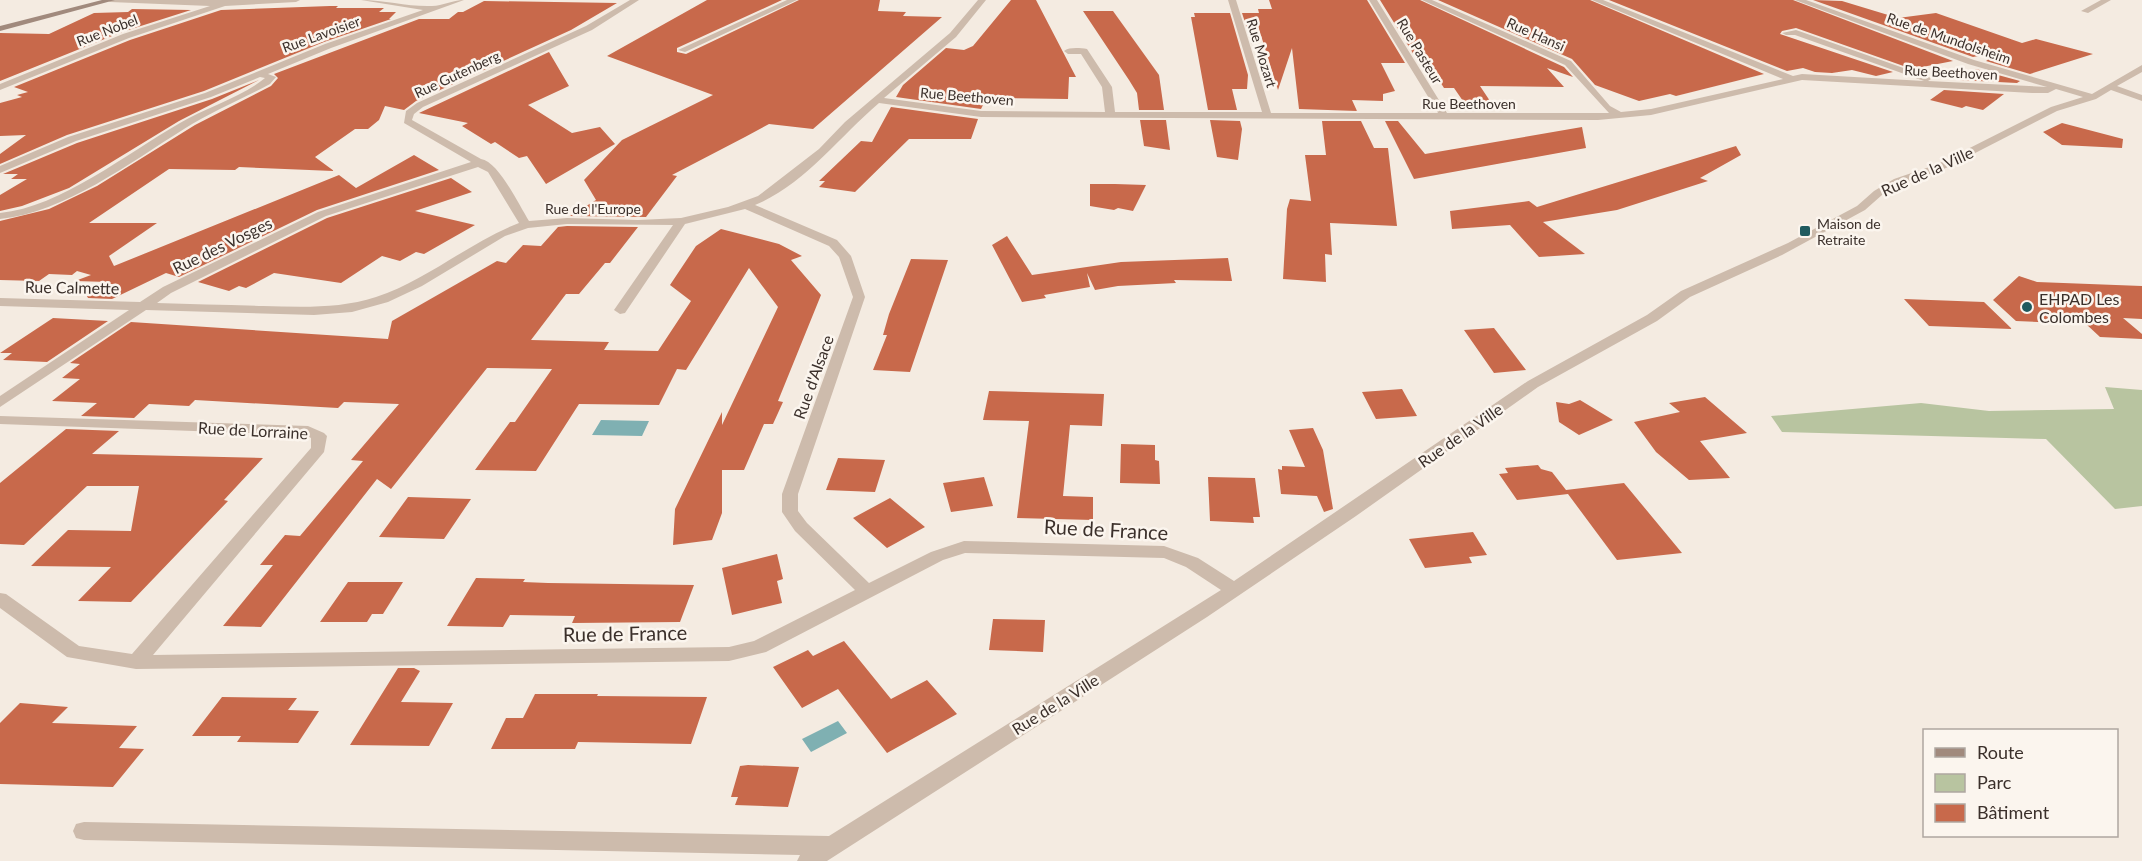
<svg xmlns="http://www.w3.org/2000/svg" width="2142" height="861" viewBox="0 0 2142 861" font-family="Lato,sans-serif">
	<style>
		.green { fill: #b8c4a0 }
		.water { fill: #7fb0b2 }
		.building { fill: #c8694b }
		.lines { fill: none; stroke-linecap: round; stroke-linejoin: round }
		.street { fill: #cdbbac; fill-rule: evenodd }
		.secondary { fill: #a18a7d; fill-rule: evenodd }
		.poi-dot { fill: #1f5a5e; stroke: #fbf5ee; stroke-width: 2 }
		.labels { text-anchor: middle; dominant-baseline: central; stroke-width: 5; stroke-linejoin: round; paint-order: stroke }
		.far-street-label { font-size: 14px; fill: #3b302b; stroke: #fbf5ee }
		.far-poi-label { font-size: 14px; fill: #3b302b; stroke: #fbf5ee; text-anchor: start }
		.street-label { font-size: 16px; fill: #3b302b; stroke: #fbf5ee }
		.poi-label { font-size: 16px; fill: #3b302b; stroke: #fbf5ee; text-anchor: start }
		.near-street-label { font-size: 20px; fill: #3b302b; stroke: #fbf5ee }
	</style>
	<rect width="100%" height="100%" fill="#f4ebe1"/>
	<path class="green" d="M 2105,387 L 2142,390 L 2142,506 L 2115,509 L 2046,439 L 1782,432 L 1771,416 L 1921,403 L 1989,411 L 2114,409 Z"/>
	<path class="water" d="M 601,420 L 649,421 L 642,436 L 592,435 Z
		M 838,721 L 847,733 L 811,752 L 802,739 Z"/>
	<path class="building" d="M 707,0 L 782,0 L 677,48 L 677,52 L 686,54 L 799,0 L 880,0 L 878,11 L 906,12 L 903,16 L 942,17 L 813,129 L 769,124 L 745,137 L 672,175 L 677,176 L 646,217 L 570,216 L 596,200 L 584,180 L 622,140 L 713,95 L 607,56 Z
		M 1011,0 L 1036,0 L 1076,77 L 1069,77 L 1068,99 L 1001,98 L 996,102 L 985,101 L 981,109 L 896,97 L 903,85 L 946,48 L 964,50 L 973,46 Z
		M 1269,0 L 1367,0 L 1405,63 L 1381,63 L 1395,91 L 1383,94 L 1383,101 L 1352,100 L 1357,111 L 1299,109 L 1292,48 L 1278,90 L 1255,16 L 1252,44 L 1242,13 L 1259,13 L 1258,9 L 1272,9 Z
		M 1380,0 L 1420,0 L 1564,67 L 1573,77 L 1547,68 L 1564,87 L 1480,86 L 1490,101 L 1463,101 L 1454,88 L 1444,88 L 1428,63 L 1419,63 Z
		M 1438,0 L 1590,0 L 1764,74 L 1676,96 L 1670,94 L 1639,101 L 1595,85 L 1572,59 Z
		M 1609,0 L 1793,0 L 1953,61 L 1912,69 L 1796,28 L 1782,31 L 1780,34 L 1893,72 L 1876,76 L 1852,70 L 1832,73 L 1815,72 L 1803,68 L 1787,71 Z
		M 1813,0 L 1842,1 L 1898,18 L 1936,13 L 2022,43 L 2036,39 L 2093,54 L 2030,74 L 1986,61 L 1999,52 L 1973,57 Z
		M 484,1 L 617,3 L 571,30 L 416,101 L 404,110 L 385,106 L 379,120 L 368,129 L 355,129 L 315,157 L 334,171 L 239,167 L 235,170 L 169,169 L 89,223 L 157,223 L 109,256 L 114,266 L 339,175 L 356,188 L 414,155 L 439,170 L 317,210 L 179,277 L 166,273 L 112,299 L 88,298 L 87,296 L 108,282 L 75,281 L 91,275 L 77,271 L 72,275 L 49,274 L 39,281 L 0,280 L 0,221 L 49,209 L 97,186 L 195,125 L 271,86 L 278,78 L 274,74 L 419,19 L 449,19 L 458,12 L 463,12 Z
		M 330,6 L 338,6 L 336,8 L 384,8 L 379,12 L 396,12 L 389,19 L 391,19 L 324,42 L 204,91 L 67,135 L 0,164 L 0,154 L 26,135 L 0,136 L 0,103 L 22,97 L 17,95 L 28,92 L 14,87 L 130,40 L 221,10 Z
		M 132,9 L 191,10 L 122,32 L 0,81 L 0,33 L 49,34 L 94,13 L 128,12 Z
		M 1083,11 L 1113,11 L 1159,75 L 1164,110 L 1139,110 L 1137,93 L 1129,80 Z
		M 1194,13 L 1230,13 L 1248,75 L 1247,89 L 1232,89 L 1237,110 L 1208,110 L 1191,17 L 1195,17 Z
		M 549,52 L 569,86 L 528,105 L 572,133 L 600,127 L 615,144 L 546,184 L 527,156 L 519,158 L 495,142 L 491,144 L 462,126 L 468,123 L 419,113 Z
		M 1976,69 L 2020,81 L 2017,83 L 1959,80 Z
		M 259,80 L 179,121 L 69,188 L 22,206 L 0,211 L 0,195 L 27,179 L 11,179 L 18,174 L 3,174 L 77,143 L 212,99 Z
		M 1944,90 L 2004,94 L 1983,110 L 1966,106 L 1962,108 L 1930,100 Z
		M 891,107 L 978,119 L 971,139 L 909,139 L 855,192 L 819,187 L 825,181 L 819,181 L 861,141 L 872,142 Z
		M 1140,120 L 1166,120 L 1170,150 L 1144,146 Z
		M 1210,120 L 1240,121 L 1242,129 L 1238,160 L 1217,157 Z
		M 1322,121 L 1361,121 L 1374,148 L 1388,148 L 1397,226 L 1330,223 L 1332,255 L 1325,254 L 1326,282 L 1283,279 L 1287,209 L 1290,199 L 1311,201 L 1305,155 L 1326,155 Z
		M 1385,121 L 1398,121 L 1425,154 L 1582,127 L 1586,148 L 1414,179 Z
		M 2062,123 L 2123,139 L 2122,148 L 2062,145 L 2043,132 Z
		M 1736,146 L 1741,155 L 1700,178 L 1708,181 L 1617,210 L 1543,222 L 1585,254 L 1539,257 L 1510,225 L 1452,229 L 1450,211 L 1529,201 L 1537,207 Z
		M 451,178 L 472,192 L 415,211 L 475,225 L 424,254 L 416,252 L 400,261 L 382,256 L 341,283 L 274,273 L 246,288 L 239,286 L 229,291 L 198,282 L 327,218 Z
		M 1090,184 L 1115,184 L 1146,185 L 1133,211 L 1118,208 L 1114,210 L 1090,206 Z
		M 567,226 L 638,227 L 610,263 L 605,263 L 579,294 L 566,294 L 531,340 L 609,342 L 604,350 L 658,351 L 691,301 L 670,285 L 696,246 L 721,229 L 779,244 L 802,256 L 791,260 L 821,295 L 778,401 L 783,402 L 773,424 L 764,424 L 744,470 L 722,470 L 722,513 L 712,540 L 673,545 L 675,509 L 722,412 L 722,425 L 778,307 L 749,268 L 686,370 L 677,369 L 659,405 L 579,404 L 536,471 L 475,470 L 510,422 L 515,422 L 552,369 L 487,368 L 391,489 L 377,479 L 261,627 L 223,626 L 273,565 L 260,565 L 285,535 L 300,536 L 363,461 L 351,460 L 399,404 L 344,402 L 338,408 L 195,400 L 189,406 L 149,404 L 134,418 L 81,416 L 97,403 L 52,401 L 80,379 L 62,378 L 80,364 L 70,363 L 131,322 L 388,339 L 392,321 L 497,261 L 506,263 L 523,245 L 541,246 L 558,227 Z
		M 1007,236 L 1032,275 L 1121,262 L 1228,258 L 1232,281 L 1174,280 L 1176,283 L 1118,286 L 1095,290 L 1087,273 L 1090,287 L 1044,295 L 1046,298 L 1022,302 L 992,245 Z
		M 911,259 L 948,260 L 910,372 L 873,370 L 887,335 L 883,335 L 889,314 Z
		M 2019,276 L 2037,282 L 2142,286 L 2142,319 L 2123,318 L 2142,334 L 2142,339 L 2100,337 L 2086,324 L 2016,321 L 1993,300 Z
		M 1904,299 L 1984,302 L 2012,329 L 1929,326 Z
		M 53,318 L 108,321 L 47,362 L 3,360 L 12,353 L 0,353 Z
		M 1494,328 L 1526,370 L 1494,373 L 1464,330 Z
		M 1402,389 L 1417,416 L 1376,419 L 1362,392 Z
		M 989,391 L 1104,394 L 1102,426 L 1070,425 L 1063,496 L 1093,497 L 1093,520 L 1017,518 L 1029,421 L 983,420 Z
		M 1705,397 L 1747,433 L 1700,441 L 1730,478 L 1689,480 L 1656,452 L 1634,422 L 1680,412 L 1669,403 Z
		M 1580,400 L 1613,420 L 1579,435 L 1559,422 L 1556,402 L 1569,404 Z
		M 1313,428 L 1323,450 L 1333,509 L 1324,512 L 1317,496 L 1281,494 L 1278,469 L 1282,470 L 1282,466 L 1305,467 L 1289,430 Z
		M 66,429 L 119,431 L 92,454 L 263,458 L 224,500 L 228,501 L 131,602 L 78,601 L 111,567 L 31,566 L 68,530 L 131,531 L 139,486 L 87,486 L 24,545 L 0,544 L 0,483 Z
		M 1121,444 L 1155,445 L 1155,460 L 1159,461 L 1160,484 L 1120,483 Z
		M 838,458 L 885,460 L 875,492 L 826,490 Z
		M 1538,465 L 1541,469 L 1552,472 L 1566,490 L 1624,483 L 1682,553 L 1617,560 L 1568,494 L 1517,500 L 1499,474 L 1508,473 L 1505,468 Z
		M 984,477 L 993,506 L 951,512 L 943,483 Z
		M 1208,477 L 1255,478 L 1260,517 L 1253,517 L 1254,523 L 1210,521 Z
		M 408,497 L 471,499 L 444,539 L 379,537 Z
		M 890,498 L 925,527 L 887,548 L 853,518 Z
		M 1473,532 L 1487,555 L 1469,557 L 1472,563 L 1425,568 L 1409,539 Z
		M 777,554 L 783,579 L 777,581 L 782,603 L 732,615 L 722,568 Z
		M 476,578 L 525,579 L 523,582 L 548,583 L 694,585 L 680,622 L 572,623 L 575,616 L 510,615 L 503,627 L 447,626 Z
		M 348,582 L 403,582 L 383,614 L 372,614 L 367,622 L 320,622 Z
		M 993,619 L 1045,620 L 1043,652 L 989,650 Z
		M 844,641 L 891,699 L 927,680 L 957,714 L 887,753 L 838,689 L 802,708 L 773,667 L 808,650 L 813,656 Z
		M 398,668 L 414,668 L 420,671 L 401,702 L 453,703 L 429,746 L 350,745 Z
		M 535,694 L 598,694 L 597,696 L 707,697 L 691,744 L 578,742 L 575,749 L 491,749 L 506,718 L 523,718 Z
		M 222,697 L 297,698 L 288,710 L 319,711 L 298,743 L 237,742 L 241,736 L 192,736 Z
		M 20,703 L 68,707 L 52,723 L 137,726 L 119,748 L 144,749 L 113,787 L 0,784 L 0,723 Z
		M 748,765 L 799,767 L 788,807 L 735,805 L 738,797 L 731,797 L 740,766 Z"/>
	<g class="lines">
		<path class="street" d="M 106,0 L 300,0 L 296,2 L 225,6 L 129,38 L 0,90 L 0,84 L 123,34 L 210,6 L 110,2 Z
			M 361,0 C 385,0 409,7 432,6 C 443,6 452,0 464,0 L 331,48 L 268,74 L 276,77 L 270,84 C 242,99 211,112 184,129 C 131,162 64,213 0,219 L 0,213 C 61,207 127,153 180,123 C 205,108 244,96 265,78 L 260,77 L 211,97 L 76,141 L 0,173 L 0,166 L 68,137 L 205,93 L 325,44 L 423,10 Z
			M 630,0 L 639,0 L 592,30 L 423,107 L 414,114 L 412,120 L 481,159 C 498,161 519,205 529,221 L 567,218 L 638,220 L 681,218 L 728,207 L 758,196 L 819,149 L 845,122 L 950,33 L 978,0 L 986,0 L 956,37 L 884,98 L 981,111 L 1105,112 L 1102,87 L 1081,54 L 1068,54 L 1064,51 C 1069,47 1080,48 1087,49 L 1112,87 L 1115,112 L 1262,112 L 1228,0 L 1236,0 L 1271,113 L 1438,113 L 1369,0 L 1377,0 L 1447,113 L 1609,113 L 1565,65 L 1422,0 L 1432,0 L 1571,61 L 1610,106 L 1621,112 L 1651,109 L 1783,79 L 1592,0 L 1603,0 L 1793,76 L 1802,74 L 1924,81 L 1795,35 L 1786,35 L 1782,33 L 1796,30 L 1929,77 L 1931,79 L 1928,81 L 2047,87 L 1968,64 L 1795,0 L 1806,0 L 1974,60 L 2092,94 L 2142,65 L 2142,72 L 2117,86 L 2142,95 L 2142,101 L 2111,90 L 2096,99 L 2057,111 L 1946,168 L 1902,184 L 1882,195 L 1865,210 L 1782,255 L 1690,297 L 1657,321 L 1538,387 L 1356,516 L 1207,617 L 827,861 L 797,861 L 800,855 L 84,840 L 76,838 L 73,831 L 76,824 L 84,822 L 829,836 L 1221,590 L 1186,567 L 1164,558 L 965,553 L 943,560 L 766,652 L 729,661 L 136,669 L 67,657 L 0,608 L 0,593 L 6,594 L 79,646 L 132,654 L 311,448 L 311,438 L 305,435 L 0,424 L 0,416 L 308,426 L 324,433 L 327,436 L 324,452 L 153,655 L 729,647 L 754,641 L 855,590 L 795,531 L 782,512 L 782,494 L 853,297 L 839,257 L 829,246 L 745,209 L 685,224 L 625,313 L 620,314 L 614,310 L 673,225 L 567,224 L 528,228 L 505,236 L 422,286 L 388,302 L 352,312 L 314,315 L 146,310 L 0,407 L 0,396 L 129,310 L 0,306 L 0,298 L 140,302 L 163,287 L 318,212 L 471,162 L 404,123 L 406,111 L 417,103 L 586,26 ZM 1802,80 L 2032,93 L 2048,93 L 2056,89 L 2083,97 L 2051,107 L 1938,164 L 1894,179 L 1874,191 L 1857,206 L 1788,243 L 1681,291 L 1647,315 L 1528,381 L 1234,581 L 1198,558 L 1164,546 L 964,541 L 931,552 L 869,583 L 807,523 L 798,511 L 798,494 L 865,297 L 851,256 L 837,240 L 755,205 C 804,185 839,137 879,103 L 981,117 L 1598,120 L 1651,115 ZM 478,167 L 488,172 L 519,223 C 469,242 428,280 376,297 C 339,309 301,307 263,306 C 227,305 192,304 157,303 L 171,293 L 326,216 Z
			M 787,0 L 797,0 L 685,52 L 678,50 Z
			M 2101,0 L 2111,0 L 2088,13 L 2081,11 Z"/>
		<path class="secondary" d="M 102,0 L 115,0 L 0,31 L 0,26 Z"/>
	</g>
	<g class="poi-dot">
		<rect x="1799" y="225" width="12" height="12" rx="3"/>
		<circle cx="2027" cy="307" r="6"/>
	</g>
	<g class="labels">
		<g class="far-street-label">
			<text transform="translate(107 30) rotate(-21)">Rue Nobel</text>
			<text transform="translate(321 34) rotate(-20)">Rue Lavoisier</text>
			<text transform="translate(1536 34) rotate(24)">Rue Hansi</text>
			<text transform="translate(1949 38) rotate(19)">Rue de Mundolsheim</text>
			<text transform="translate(1420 51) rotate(59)">Rue Pasteur</text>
			<text transform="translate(1262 53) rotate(73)">Rue Mozart</text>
			<text transform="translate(1951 72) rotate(3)">Rue Beethoven</text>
			<text transform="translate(457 74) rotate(-25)">Rue Gutenberg</text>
			<text transform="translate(967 96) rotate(5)">Rue Beethoven</text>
			<text x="1469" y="103">Rue Beethoven</text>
			<text x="593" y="208">Rue de l'Europe</text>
		</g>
		<g class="far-poi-label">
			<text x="1817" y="223">Maison de<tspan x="1817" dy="16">Retraite</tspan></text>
		</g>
		<g class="street-label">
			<text transform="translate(1927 171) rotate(-24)">Rue de la Ville</text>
			<text transform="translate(222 245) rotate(-26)">Rue des Vosges</text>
			<text transform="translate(72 287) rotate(1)">Rue Calmette</text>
			<text transform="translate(813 377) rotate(-70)">Rue d'Alsace</text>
			<text transform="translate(253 430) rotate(3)">Rue de Lorraine</text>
			<text transform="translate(1460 435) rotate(-35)">Rue de la Ville</text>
			<text transform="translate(1055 704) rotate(-32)">Rue de la Ville</text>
		</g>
		<g class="poi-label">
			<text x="2039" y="298">EHPAD Les<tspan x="2039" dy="18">Colombes</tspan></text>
		</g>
		<g class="near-street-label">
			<text transform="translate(1106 529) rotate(3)">Rue de France</text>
			<text transform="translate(625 633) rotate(-1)">Rue de France</text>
		</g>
	</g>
	<rect x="1923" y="729" width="195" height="108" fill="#fbf5ee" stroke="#aea6a0" stroke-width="1.5"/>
	<rect x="1935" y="748" width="30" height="9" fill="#a18a7d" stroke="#aea6a0" stroke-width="1.5"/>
	<text x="1977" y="759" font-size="18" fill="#3b302b">Route</text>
	<rect x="1935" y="774" width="30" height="18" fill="#b8c4a0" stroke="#aea6a0" stroke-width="1.5"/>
	<text x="1977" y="789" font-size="18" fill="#3b302b">Parc</text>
	<rect x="1935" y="804" width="30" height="18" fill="#c8694b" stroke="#aea6a0" stroke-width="1.5"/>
	<text x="1977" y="819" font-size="18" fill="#3b302b">Bâtiment</text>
</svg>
